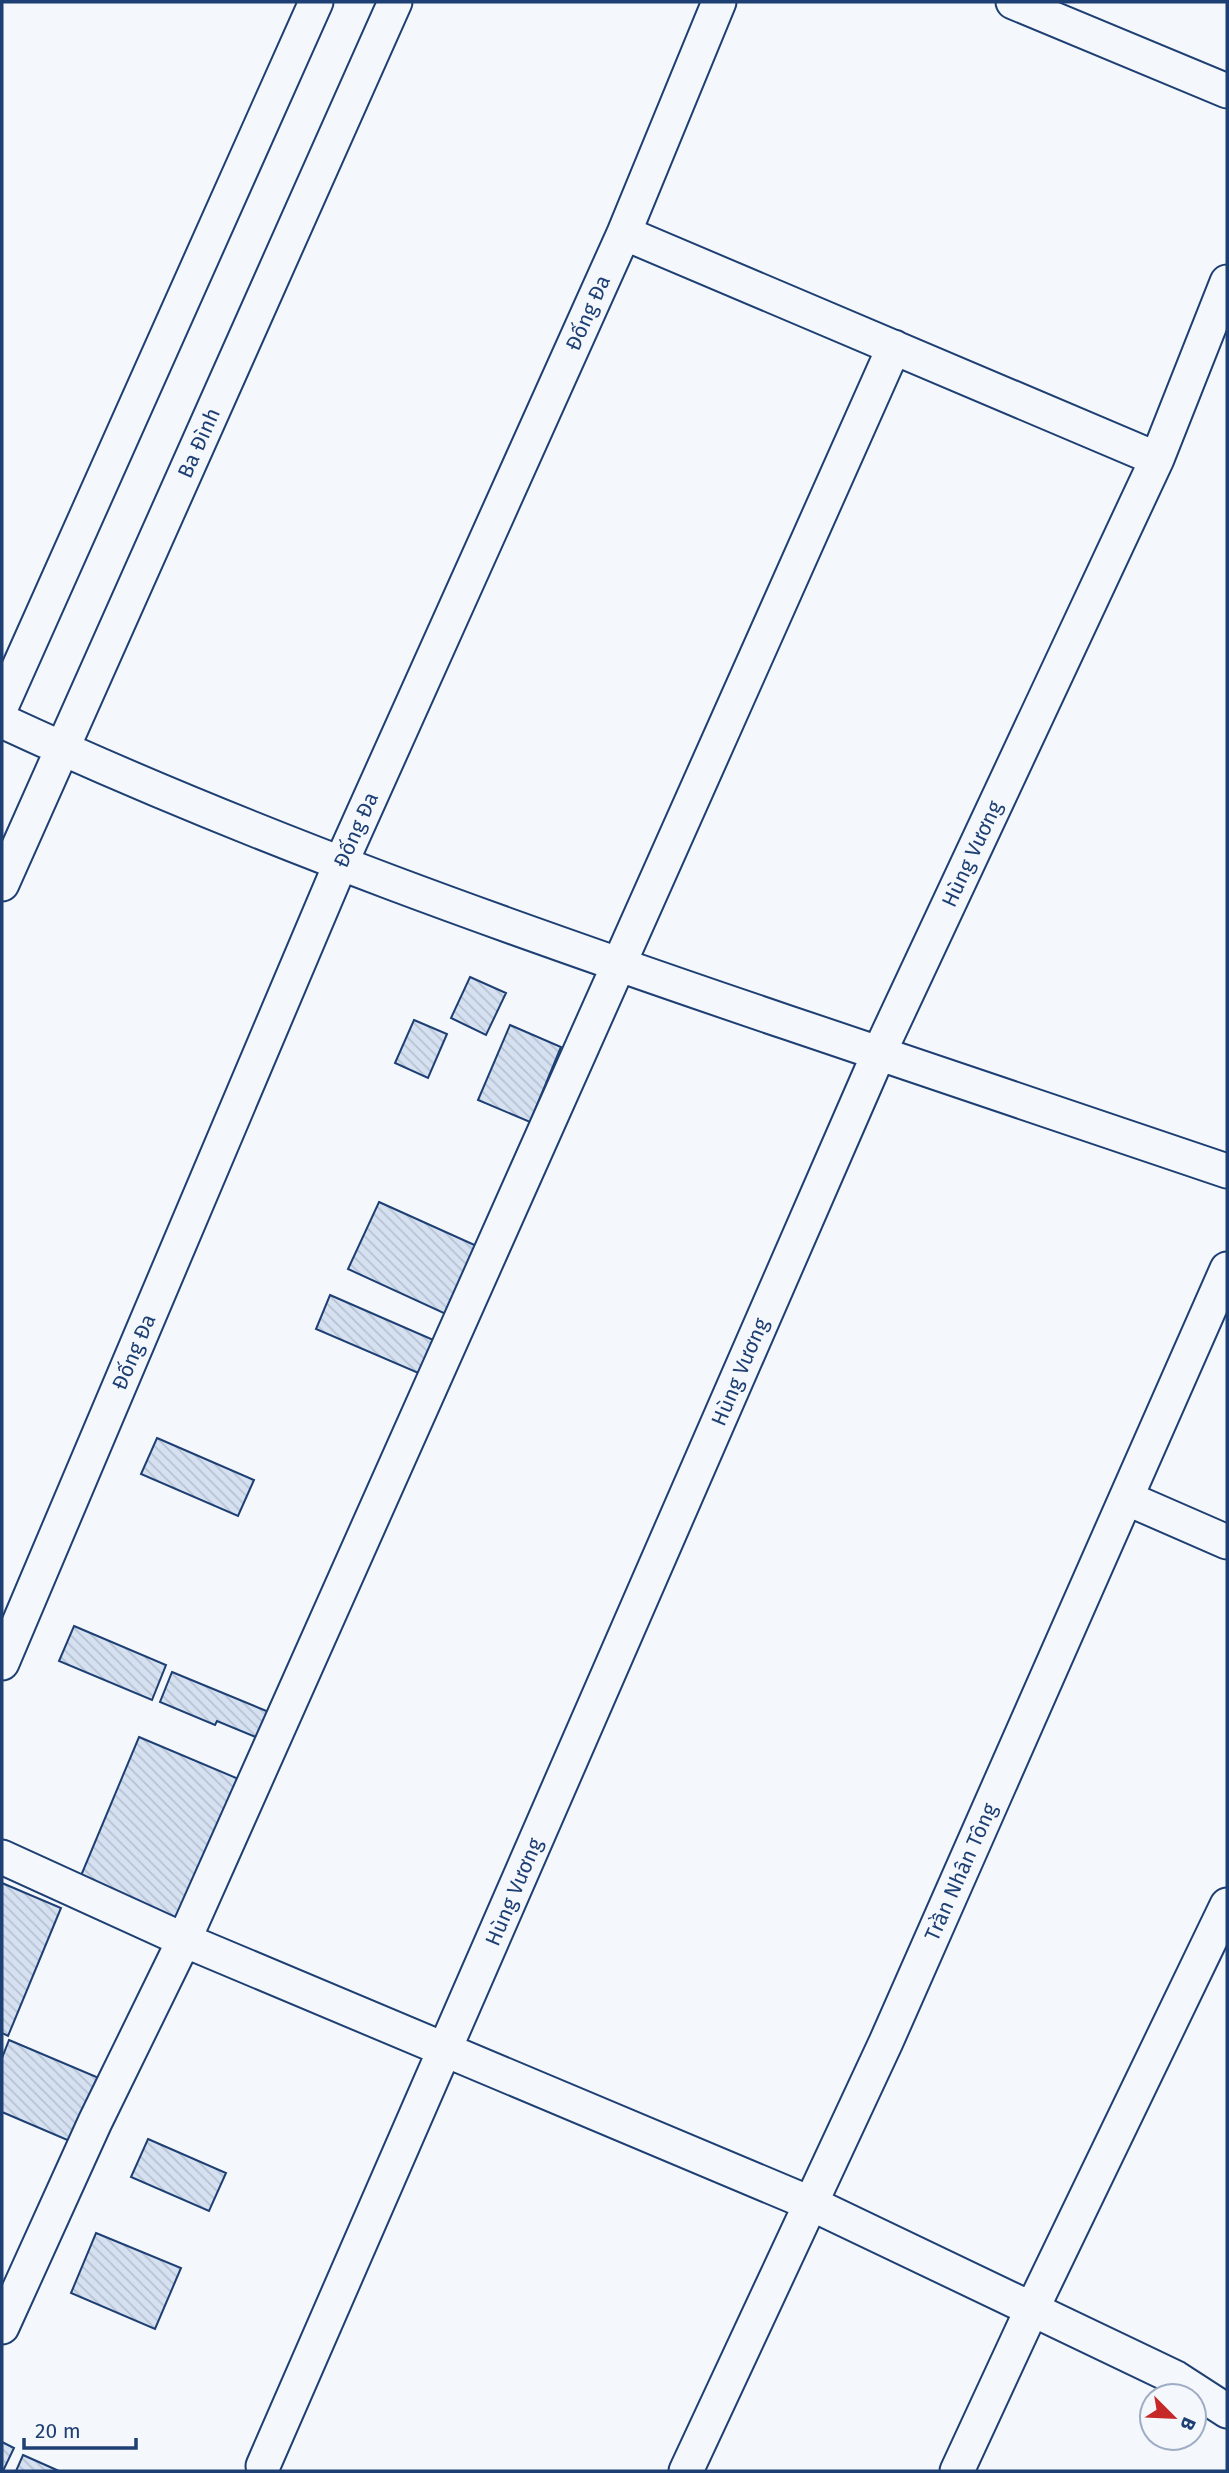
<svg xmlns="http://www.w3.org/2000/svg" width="1229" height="2473" viewBox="0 0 1229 2473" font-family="'Fira Sans',sans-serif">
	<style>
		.building { fill: url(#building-back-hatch); stroke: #1d3f73; stroke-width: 2 }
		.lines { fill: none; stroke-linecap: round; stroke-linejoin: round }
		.street-casing { stroke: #1d3f73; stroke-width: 37 }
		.street { stroke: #f4f7fb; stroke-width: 33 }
		.labels { text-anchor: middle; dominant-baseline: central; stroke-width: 5; stroke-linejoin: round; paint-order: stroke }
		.street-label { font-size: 21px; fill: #1d3f73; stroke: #f4f7fb }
	</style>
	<defs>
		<pattern id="building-back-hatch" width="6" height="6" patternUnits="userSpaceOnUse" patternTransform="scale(1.75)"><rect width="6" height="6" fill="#d5e0f0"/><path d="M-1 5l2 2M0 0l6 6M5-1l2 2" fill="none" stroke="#b6c1d1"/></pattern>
	</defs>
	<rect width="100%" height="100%" fill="#f4f7fb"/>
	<path class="building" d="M 470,977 L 506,993 L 486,1035 L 451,1018 Z
		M 414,1020 L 447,1034 L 428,1078 L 395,1063 Z
		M 510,1025 L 561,1047 L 530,1122 L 478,1100 Z
		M 379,1202 L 479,1247 L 448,1315 L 348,1269 Z
		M 330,1295 L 438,1342 L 423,1375 L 316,1329 Z
		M 157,1438 L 254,1480 L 238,1516 L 141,1474 Z
		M 74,1626 L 166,1665 L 152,1700 L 59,1661 Z
		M 172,1672 L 269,1712 L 258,1738 L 217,1721 L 215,1725 L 160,1702 Z
		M 139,1737 L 241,1780 L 182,1921 L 80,1878 Z
		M 2,1883 L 61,1908 L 8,2036 L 2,2033 Z
		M 9,2040 L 106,2081 L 79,2145 L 2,2112 L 2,2058 Z
		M 148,2139 L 226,2173 L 209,2211 L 131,2177 Z
		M 96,2233 L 181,2268 L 155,2329 L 71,2293 Z
		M 2,2442 L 14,2448 L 3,2471 L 2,2471 Z
		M 23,2455 L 59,2471 L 16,2471 Z"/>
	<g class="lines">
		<g class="street-casing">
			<path id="street" d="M 1013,2 L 1227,91
				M 624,233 L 1157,459
				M 2,705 L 316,2
				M 2,721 C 256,839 521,932 786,1022 C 933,1071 1080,1121 1227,1171
				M 2,884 L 395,2
				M 1126,1498 L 1227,1542
				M 2,1663 L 340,865 L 624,233 L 719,2
				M 2,1857 L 184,1940 L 812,2204 L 1176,2378 L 1227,2411
				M 2,2327 L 95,2122 L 184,1940 L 894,347
				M 263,2466 L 879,1053 L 1157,459 L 1227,282
				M 686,2471 L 886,2042 L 1227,1269
				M 957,2471 L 1032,2309 L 1227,1905"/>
		</g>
		<use href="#street" class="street"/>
	</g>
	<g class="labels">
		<g class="street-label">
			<text transform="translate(588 313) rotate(-66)">Đống Đa</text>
			<text transform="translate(199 443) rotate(-66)">Ba Đình</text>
			<text transform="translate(356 830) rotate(-66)">Đống Đa</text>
			<text transform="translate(972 854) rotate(-65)">Hùng Vương</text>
			<text transform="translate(134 1352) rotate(-67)">Đống Đa</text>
			<text transform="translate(740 1372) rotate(-67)">Hùng Vương</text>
			<text transform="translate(961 1872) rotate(-66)">Trần Nhân Tông</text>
			<text transform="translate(514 1892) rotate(-67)">Hùng Vương</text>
		</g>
	</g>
	<rect width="1229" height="2473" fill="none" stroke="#1d3f73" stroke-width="7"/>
	<g transform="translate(1173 2417) rotate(114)"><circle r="33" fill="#f4f7fb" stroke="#9eadc5" stroke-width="2"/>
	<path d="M0-5L12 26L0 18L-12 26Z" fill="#c62828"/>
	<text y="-10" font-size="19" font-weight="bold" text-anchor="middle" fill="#1d3f73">B</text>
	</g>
	<path d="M24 2438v10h112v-10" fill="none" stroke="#1d3f73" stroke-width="3.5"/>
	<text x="35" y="2438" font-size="21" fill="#1d3f73" stroke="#f4f7fb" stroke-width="5" paint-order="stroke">20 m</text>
</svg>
